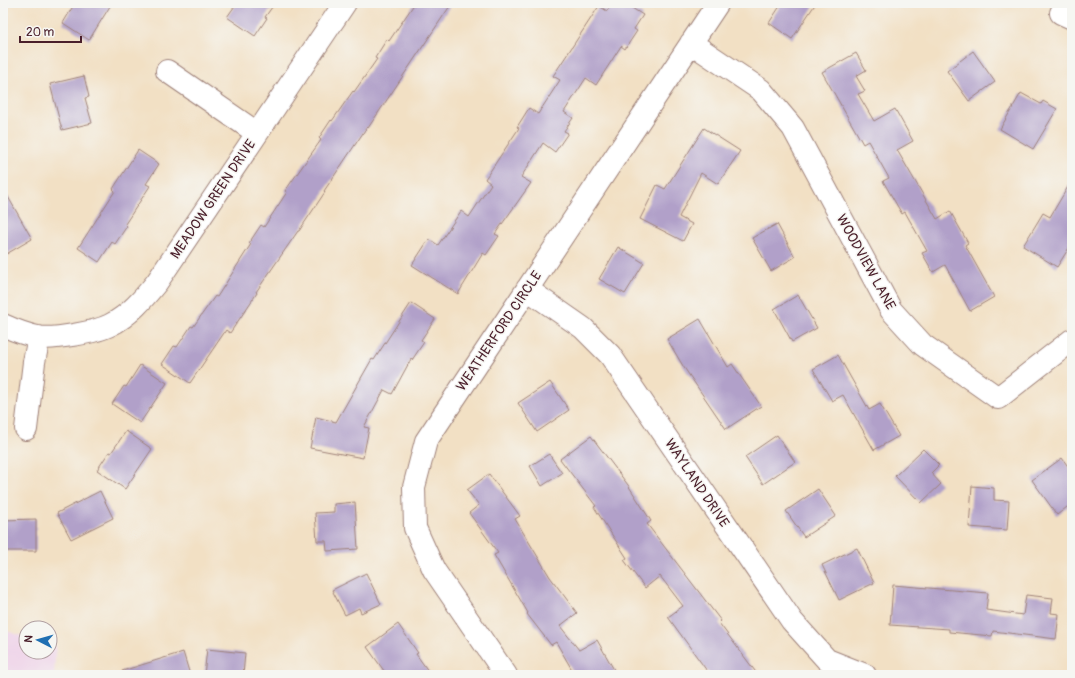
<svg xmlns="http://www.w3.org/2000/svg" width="1075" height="678" viewBox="0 0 1075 678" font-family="Pangolin,sans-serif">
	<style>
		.built { fill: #eed0e8 }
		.building { fill: #b1a0c9 }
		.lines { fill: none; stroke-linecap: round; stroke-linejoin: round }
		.street-casing { stroke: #9e8078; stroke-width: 24 }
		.street { stroke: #fff; stroke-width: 22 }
		.labels { text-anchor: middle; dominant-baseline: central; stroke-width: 3; stroke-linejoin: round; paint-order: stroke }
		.street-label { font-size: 14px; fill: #4a1f2b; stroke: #f6f6f2 }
	</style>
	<rect width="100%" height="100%" fill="#f6f6f2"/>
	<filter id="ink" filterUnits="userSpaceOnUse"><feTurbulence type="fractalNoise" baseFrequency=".025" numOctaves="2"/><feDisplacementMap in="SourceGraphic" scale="8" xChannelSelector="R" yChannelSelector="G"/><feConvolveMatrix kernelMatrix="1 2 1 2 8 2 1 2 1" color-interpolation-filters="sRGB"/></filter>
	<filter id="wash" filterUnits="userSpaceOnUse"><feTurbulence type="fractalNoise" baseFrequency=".012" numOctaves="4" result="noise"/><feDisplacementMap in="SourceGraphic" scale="16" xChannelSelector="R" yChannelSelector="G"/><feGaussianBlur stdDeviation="0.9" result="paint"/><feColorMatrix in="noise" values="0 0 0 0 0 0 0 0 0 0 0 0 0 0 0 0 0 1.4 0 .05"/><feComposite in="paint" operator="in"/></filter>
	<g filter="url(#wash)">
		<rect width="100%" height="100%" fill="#f2e0c4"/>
		<path class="built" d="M 3,630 L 26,637 L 26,652 L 50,652 L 50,644 L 56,646 L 54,675 L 3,675 Z"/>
		<g id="blocks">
			<path class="building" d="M 75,3 L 112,3 L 89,40 L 63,23 Z
				M 237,3 L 275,3 L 265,17 L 267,18 L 255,36 L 227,17 Z
				M 415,3 L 452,3 L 368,128 L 367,127 L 324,191 L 325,192 L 299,231 L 298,231 L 256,292 L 257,293 L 230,333 L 226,330 L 190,383 L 162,364 L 174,346 L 177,347 L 191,326 L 193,327 L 215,296 L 217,297 L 251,244 L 249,243 L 261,225 L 264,227 L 287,192 L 285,191 L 321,140 L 319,138 L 331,120 L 332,121 L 353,91 L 354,92 L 377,59 L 375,58 L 387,39 L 389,41 Z
				M 613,3 L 624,3 L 643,15 L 634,29 L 637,31 L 625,49 L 621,46 L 596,85 L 586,78 L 564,112 L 573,118 L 564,131 L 568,133 L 555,152 L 543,143 L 521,177 L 531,183 L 495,234 L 499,236 L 486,255 L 483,253 L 458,294 L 412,265 L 429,239 L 438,245 L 461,211 L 469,217 L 491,184 L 485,179 L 519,128 L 517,127 L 529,108 L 538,114 L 560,80 L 553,76 L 599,6 L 607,11 Z
				M 782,3 L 816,3 L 792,39 L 769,23 Z
				M 973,51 L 995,82 L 969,101 L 947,71 Z
				M 856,53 L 866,70 L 856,76 L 865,91 L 858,94 L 874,121 L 895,109 L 913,141 L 897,150 L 937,219 L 950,211 L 968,243 L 965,245 L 994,297 L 970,311 L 945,265 L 933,272 L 922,253 L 927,251 L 905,212 L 902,214 L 883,181 L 889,178 L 868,141 L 863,144 L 822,72 Z
				M 84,76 L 89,97 L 85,98 L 92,123 L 62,130 L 50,84 Z
				M 1021,93 L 1041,104 L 1043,101 L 1057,109 L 1033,149 L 1000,129 Z
				M 704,128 L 740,151 L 718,184 L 701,173 L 679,217 L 692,224 L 683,241 L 640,219 L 657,185 L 665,189 Z
				M 138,150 L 159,164 L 146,184 L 150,186 L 125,224 L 127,226 L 115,244 L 112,242 L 99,262 L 78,248 L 115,191 L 113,189 Z
				M 1072,180 L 1072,243 L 1057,267 L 1023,246 L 1043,213 L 1050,217 Z
				M 3,188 L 32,239 L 3,256 Z
				M 777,224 L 795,257 L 771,271 L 752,238 Z
				M 618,247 L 644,263 L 625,294 L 599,279 Z
				M 798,295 L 817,328 L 792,342 L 774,309 Z
				M 411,303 L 435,319 L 421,340 L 424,342 L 412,360 L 411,359 L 392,394 L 384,390 L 364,427 L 369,428 L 363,458 L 310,448 L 316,417 L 336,422 L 372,359 L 374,360 Z
				M 700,319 L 728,367 L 732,364 L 761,406 L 726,429 L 683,366 L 667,339 Z
				M 838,355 L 869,410 L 880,404 L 899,436 L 874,450 L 843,395 L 832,401 L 813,369 Z
				M 140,365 L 167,383 L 140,423 L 112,404 L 124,386 L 126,387 Z
				M 550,382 L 569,410 L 537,432 L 518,403 Z
				M 126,431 L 152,449 L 125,489 L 97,470 L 109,452 L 111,453 Z
				M 777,435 L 795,462 L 763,484 L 745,457 Z
				M 591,436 L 628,485 L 651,521 L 647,524 L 721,621 L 719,623 L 758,675 L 710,675 L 668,617 L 683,606 L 660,576 L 645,588 L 624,560 L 627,558 L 594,507 L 596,506 L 560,459 Z
				M 923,449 L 939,465 L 931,473 L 941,484 L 921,503 L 895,476 Z
				M 549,454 L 562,473 L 542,486 L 530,466 Z
				M 1062,458 L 1072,472 L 1072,503 L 1057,515 L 1032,480 Z
				M 489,474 L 520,516 L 515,519 L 550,577 L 577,613 L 560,626 L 579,650 L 597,640 L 617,675 L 575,675 L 556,642 L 551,645 L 527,614 L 528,613 L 494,555 L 498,553 L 469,513 L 479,505 L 467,490 Z
				M 972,486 L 994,488 L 994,500 L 1009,501 L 1007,530 L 969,527 Z
				M 818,489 L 836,516 L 804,537 L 786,511 Z
				M 100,491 L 113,518 L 71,539 L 57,513 Z
				M 355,502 L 358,549 L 327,551 L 326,541 L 317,541 L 315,513 L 334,512 L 334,504 Z
				M 36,519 L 36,551 L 3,551 L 3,520 Z
				M 857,548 L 874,583 L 839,600 L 822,565 Z
				M 366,573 L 381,604 L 361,613 L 359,608 L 345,615 L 332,590 Z
				M 893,585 L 988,593 L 986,610 L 1023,615 L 1026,595 L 1053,598 L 1051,613 L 1059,614 L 1056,639 L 993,631 L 992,636 L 949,632 L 949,629 L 890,625 Z
				M 398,624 L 418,653 L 416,654 L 431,675 L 387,675 L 367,647 Z
				M 207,649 L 245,653 L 243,675 L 204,675 Z
				M 183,652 L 190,675 L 122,675 L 122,671 Z"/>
		</g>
	</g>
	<g filter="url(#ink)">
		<use href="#blocks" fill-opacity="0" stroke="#9e8078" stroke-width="1"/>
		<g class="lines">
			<g class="street-casing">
				<path id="street" d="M 1061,13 L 1072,18
					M 691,43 L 761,90 L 793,128 L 891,310 L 923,345 L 998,398 L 1072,340
					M 167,71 L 257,133
					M 527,289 L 583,328 L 610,355 L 792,621 L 827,660 L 865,675
					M 3,325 C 14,330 26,335 38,337 C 52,340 97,332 110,325 C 129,316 144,298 157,282 L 345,3
					M 26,429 L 34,362 L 39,337
					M 506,675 L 434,570 L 415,528 L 414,487 L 426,441 L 718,3"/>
			</g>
			<use href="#street" class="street"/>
		</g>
	</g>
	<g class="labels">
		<g class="street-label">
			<text transform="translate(213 199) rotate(-56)">MEADOW GREEN DRIVE</text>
			<text transform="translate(866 262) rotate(61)">WOODVIEW LANE</text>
			<text transform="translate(499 331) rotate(-56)">WEATHERFORD CIRCLE</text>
			<text transform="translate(697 483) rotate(56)">WAYLAND DRIVE</text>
		</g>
	</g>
	<rect width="1075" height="678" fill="none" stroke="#f6f6f2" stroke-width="16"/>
	<g transform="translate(38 640) rotate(276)"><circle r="19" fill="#f6f6f2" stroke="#b1a0a2"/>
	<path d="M0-3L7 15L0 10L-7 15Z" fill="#1f6fb2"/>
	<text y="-6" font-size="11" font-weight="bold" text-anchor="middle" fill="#4a1f2b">N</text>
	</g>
	<path d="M20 36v6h61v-6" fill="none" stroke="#4a1f2b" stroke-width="2"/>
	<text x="26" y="36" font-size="12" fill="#4a1f2b" stroke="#f6f6f2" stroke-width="3" paint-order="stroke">20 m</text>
</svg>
